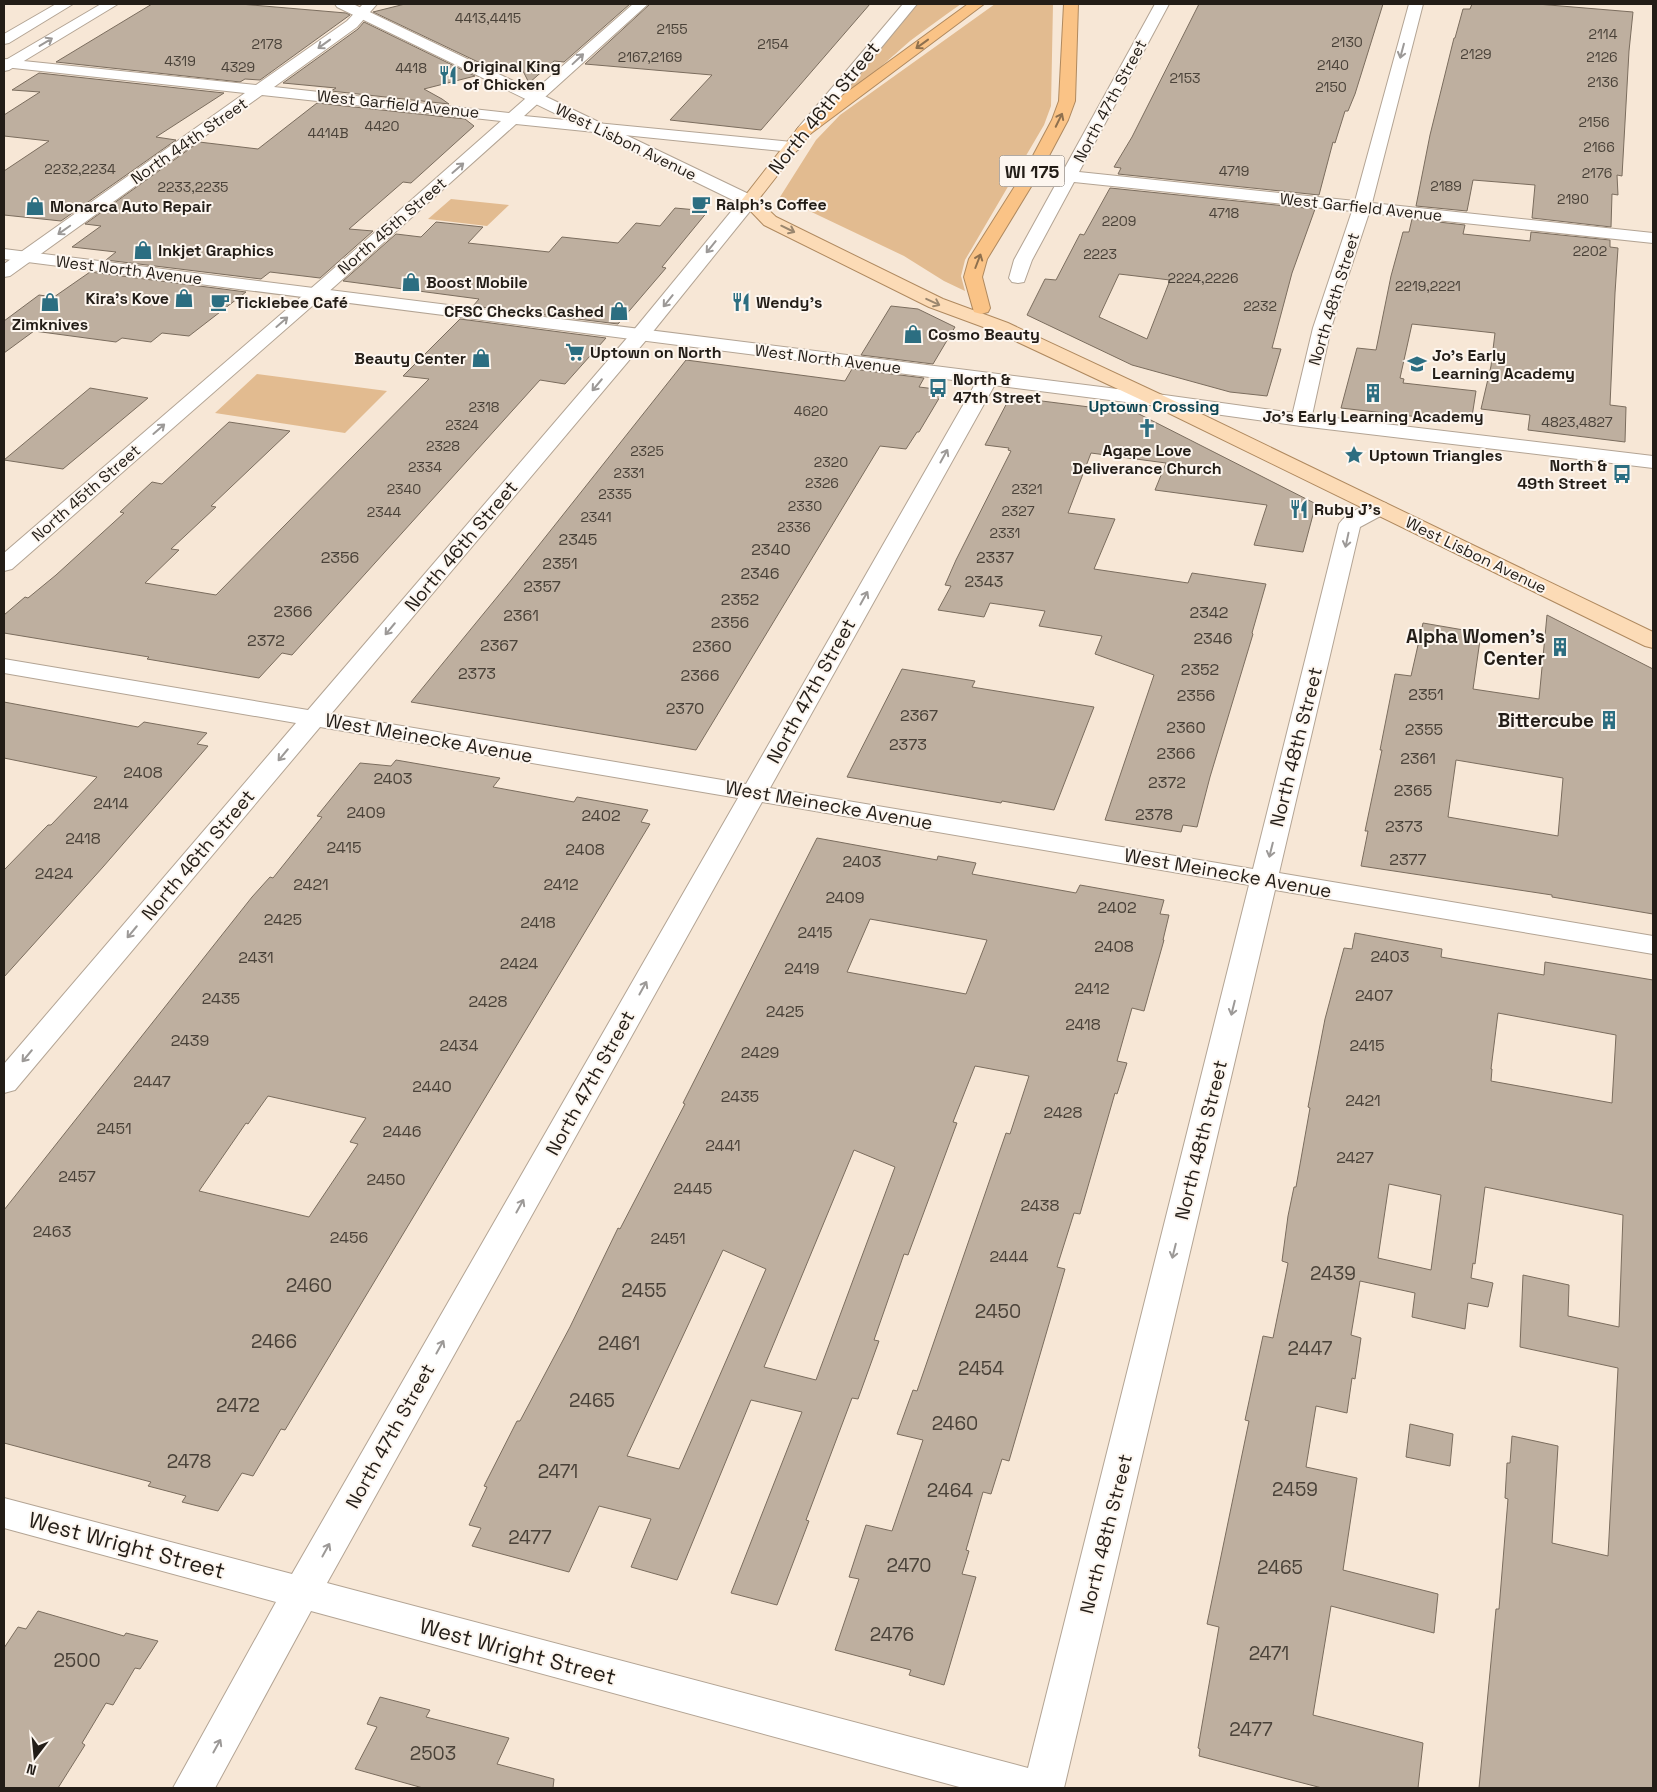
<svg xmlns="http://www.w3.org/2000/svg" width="1657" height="1792" viewBox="0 0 1657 1792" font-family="'Space Grotesk',sans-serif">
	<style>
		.green { fill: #e2bb90 }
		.building { fill: #beaf9f; stroke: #7b6d5e; fill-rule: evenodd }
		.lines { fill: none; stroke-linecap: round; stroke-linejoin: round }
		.minor-casing { stroke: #b3a494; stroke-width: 2 }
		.tertiary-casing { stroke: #b3a494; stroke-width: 2 }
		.secondary-casing { stroke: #b3a494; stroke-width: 2 }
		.primary-casing { stroke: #af895f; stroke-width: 2 }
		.motorway-casing { stroke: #af895f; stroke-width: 2 }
		.minor { fill: #fff; fill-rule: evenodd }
		.tertiary { fill: #fff; fill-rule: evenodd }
		.secondary { fill: #fff; fill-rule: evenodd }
		.primary { fill: #fcdbb6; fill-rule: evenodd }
		.motorway { fill: #fac386; fill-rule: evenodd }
		.oneway { stroke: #9c9997 }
		.oneway2 { stroke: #8e704e }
		.oneway3 { stroke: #9a866e }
		.labels { text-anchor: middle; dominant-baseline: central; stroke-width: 4; stroke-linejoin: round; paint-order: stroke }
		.far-number-label { font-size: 14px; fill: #4a4239 }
		.far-poi-label { font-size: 16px; font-weight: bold; fill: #231d17; stroke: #fdf6ef; text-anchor: start }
		.far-street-label { font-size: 16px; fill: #231d17; stroke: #fdf6ef }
		.far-neighbourhood-label { font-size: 16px; font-weight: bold; fill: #0d4654; stroke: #fdf6ef }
		.number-label { font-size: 16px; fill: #4a4239 }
		.shield { fill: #fdf6ef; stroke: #645e58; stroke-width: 1 }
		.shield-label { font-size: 18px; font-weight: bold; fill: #231d17 }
		.street-label { font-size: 19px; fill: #231d17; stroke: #fdf6ef }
		.poi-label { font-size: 19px; font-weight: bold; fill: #231d17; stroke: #fdf6ef; text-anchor: end }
		.near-number-label { font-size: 19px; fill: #4a4239 }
		.near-street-label { font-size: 22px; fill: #231d17; stroke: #fdf6ef }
	</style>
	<rect width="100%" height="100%" fill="#f7e7d6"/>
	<path class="green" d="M 916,4 L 961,4 C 944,16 927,28 910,41 C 898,51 857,90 846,91 Z
		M 995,4 L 1053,4 L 1051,106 L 1044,125 L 965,260 L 961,276 L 965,291 L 944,281 L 904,256 L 780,197 L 816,140 L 840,115 Z
		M 451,199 L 509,205 L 487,226 L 428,219 Z
		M 257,374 L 387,391 L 345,433 L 215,413 Z"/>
	<path class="building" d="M 152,4 L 240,4 L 346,13 L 350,15 L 260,80 L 245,79 L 240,82 L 56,62 Z
		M 405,4 L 630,4 L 564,62 L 554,61 L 529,83 L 520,65 L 497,71 L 373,12 Z
		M 650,4 L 870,4 L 761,130 L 670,120 L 712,75 L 585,64 Z
		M 1199,4 L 1383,4 L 1355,94 L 1348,111 L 1345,111 L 1335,143 L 1333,142 L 1319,195 L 1118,174 L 1121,168 L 1114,167 L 1132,137 Z
		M 1472,4 L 1537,4 L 1633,12 L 1629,51 L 1622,176 L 1617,175 L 1618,195 L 1612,194 L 1611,227 L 1532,218 L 1535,185 L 1473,180 L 1467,211 L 1416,206 L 1430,135 L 1454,38 L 1455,38 L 1463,9 L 1470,9 Z
		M 364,22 L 475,76 L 424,89 L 442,99 L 449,104 L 331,91 L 336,88 L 283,83 L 358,29 Z
		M 39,73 L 224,93 L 156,137 L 176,140 L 61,221 L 4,215 L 4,171 L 49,141 L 4,136 L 4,115 L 40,92 L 12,90 Z
		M 317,103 L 465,119 L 474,126 L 411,183 L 403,182 L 349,229 L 373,231 L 320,278 L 270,272 L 261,279 L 106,260 L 116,252 L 72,247 L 101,226 L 85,224 L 199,142 L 258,149 Z
		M 1110,188 L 1315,209 L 1292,273 L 1272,348 L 1281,349 L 1267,396 L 1230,392 L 1132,365 L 1027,315 L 1045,279 L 1056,280 L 1080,234 L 1084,235 ZM 1119,274 L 1170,280 L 1147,339 L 1099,317 Z
		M 675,208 L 708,211 L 662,267 L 666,268 L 618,324 L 473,306 L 479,299 L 343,281 L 396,234 L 421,237 L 436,222 L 483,227 L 468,243 L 549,252 L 562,237 L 618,243 L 636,223 L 660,226 Z
		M 1412,219 L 1465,225 L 1463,234 L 1530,241 L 1531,232 L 1610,240 L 1610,247 L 1618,248 L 1615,293 L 1610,405 L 1626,407 L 1625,442 L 1528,430 L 1530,415 L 1481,409 L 1491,366 L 1495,333 L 1412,324 L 1400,378 L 1404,379 L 1403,383 L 1476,391 L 1471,423 L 1341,408 L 1357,348 L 1376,350 L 1391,276 L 1403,232 L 1409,232 Z
		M 90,272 L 246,292 L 189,336 L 162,333 L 151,342 L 122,338 L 116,342 L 34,331 L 4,353 L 4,321 L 39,295 L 54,297 Z
		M 891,306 L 918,309 L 955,327 L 933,364 L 861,355 Z
		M 460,319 L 606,338 L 565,384 L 540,380 L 292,655 L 282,653 L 259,678 L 147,659 L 149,657 L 4,633 L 4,615 L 25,597 L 28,598 L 56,575 L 124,513 L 120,512 L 152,482 L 162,484 L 229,422 L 290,431 L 211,506 L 216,507 L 171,549 L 179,550 L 145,583 L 216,595 L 429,379 L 403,376 Z
		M 686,360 L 845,381 L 852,369 L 924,378 L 919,387 L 944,390 L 919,432 L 917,432 L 906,449 L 880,446 L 696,750 L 411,702 L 512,579 Z
		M 90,388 L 148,398 L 63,469 L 4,460 Z
		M 1010,397 L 1137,413 L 1324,508 L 1323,512 L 1314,511 L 1303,552 L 1254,545 L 1267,505 L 1155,490 L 1166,463 L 1091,453 L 1068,513 L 1115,519 L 1094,569 L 1188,583 L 1192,573 L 1266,584 L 1252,633 L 1253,634 L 1210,777 L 1197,827 L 1183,825 L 1181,832 L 1105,820 L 1154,675 L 1095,654 L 1102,636 L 1039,626 L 1045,611 L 990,603 L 984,617 L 938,610 L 951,586 L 945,585 L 956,560 L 1011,451 L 1008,450 L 1009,448 L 985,445 Z
		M 1547,615 L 1653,669 L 1653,914 L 1552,897 L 1552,895 L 1361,866 L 1368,831 L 1365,831 L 1382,750 L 1380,750 L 1395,674 L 1411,676 L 1423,623 L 1481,633 L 1473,689 L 1539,699 ZM 1456,760 L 1563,778 L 1558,836 L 1448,817 Z
		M 902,669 L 975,681 L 972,687 L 1094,707 L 1054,810 L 1002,801 L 1001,803 L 847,777 Z
		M 4,702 L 138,727 L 144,722 L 207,733 L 197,744 L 208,746 L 103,867 L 4,977 L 4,870 L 48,825 L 51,825 L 97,777 L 4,758 Z
		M 396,760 L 500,778 L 493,787 L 574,802 L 577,797 L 648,810 L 641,822 L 650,824 L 285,1430 L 281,1429 L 253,1476 L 242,1473 L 218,1511 L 182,1502 L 186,1496 L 148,1486 L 151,1482 L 4,1443 L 4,1210 L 252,897 L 270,877 L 273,878 L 322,817 L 317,816 L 360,763 L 391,766 ZM 268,1096 L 366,1118 L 350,1142 L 358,1144 L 309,1217 L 199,1191 L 246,1123 L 248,1124 Z
		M 817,838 L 937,860 L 938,856 L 976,863 L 972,874 L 1076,893 L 1080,885 L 1164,900 L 1160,914 L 1169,915 L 1163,940 L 1164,940 L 1144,1011 L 1132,1008 L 1117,1061 L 1127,1063 L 1117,1094 L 1115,1093 L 1080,1214 L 1074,1213 L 1057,1267 L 1065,1269 L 1009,1461 L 1002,1459 L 991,1494 L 983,1492 L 966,1550 L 969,1551 L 962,1574 L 976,1577 L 944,1685 L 909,1675 L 911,1670 L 835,1650 L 859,1579 L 849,1577 L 866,1525 L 892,1531 L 923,1440 L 897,1434 L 913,1390 L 917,1391 L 1006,1133 L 1010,1134 L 1029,1076 L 975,1066 L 953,1122 L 957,1123 L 908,1255 L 904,1254 L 874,1340 L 879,1341 L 858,1399 L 852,1398 L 806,1520 L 809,1521 L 777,1605 L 731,1593 L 802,1412 L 751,1400 L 677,1580 L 631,1567 L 651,1519 L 599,1506 L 569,1572 L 472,1546 L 481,1528 L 469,1525 L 487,1487 L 484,1486 L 517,1421 L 520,1421 L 570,1327 L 618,1228 L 620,1229 L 685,1104 L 683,1103 ZM 870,919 L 987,940 L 966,994 L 847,972 ZM 854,1150 L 895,1167 L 816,1380 L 764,1367 ZM 723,1250 L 766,1269 L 679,1469 L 627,1456 Z
		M 1355,933 L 1442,949 L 1441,957 L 1544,975 L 1545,962 L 1653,980 L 1653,1788 L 1479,1788 L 1496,1609 L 1499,1609 L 1508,1499 L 1505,1498 L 1507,1463 L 1510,1463 L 1512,1436 L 1558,1446 L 1552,1543 L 1608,1556 L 1618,1368 L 1520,1347 L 1523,1275 L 1569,1285 L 1568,1316 L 1619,1327 L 1623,1215 L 1485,1187 L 1475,1264 L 1473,1263 L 1471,1278 L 1493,1283 L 1488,1307 L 1468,1303 L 1465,1329 L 1412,1317 L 1415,1293 L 1360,1281 L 1351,1335 L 1361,1338 L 1355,1379 L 1352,1378 L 1347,1413 L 1316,1406 L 1306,1467 L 1357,1478 L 1343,1570 L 1438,1594 L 1434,1633 L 1331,1606 L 1313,1715 L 1423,1743 L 1418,1788 L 1322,1788 L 1199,1756 L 1200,1749 L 1198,1748 L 1219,1627 L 1207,1624 L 1249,1421 L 1245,1420 L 1263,1336 L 1273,1338 L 1282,1294 L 1288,1263 L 1282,1261 L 1288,1216 L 1294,1187 L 1296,1187 L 1310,1108 L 1308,1107 L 1325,1019 L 1344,948 L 1352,949 ZM 1498,1013 L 1616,1035 L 1612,1103 L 1491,1081 L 1492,1069 L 1491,1069 ZM 1389,1184 L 1441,1195 L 1431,1270 L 1378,1258 Z
		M 1410,1424 L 1453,1434 L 1450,1466 L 1406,1457 Z
		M 38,1611 L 124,1636 L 126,1633 L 158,1641 L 140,1669 L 135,1668 L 113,1705 L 106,1703 L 82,1743 L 85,1745 L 58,1788 L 4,1788 L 4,1648 L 18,1627 L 26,1629 Z
		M 380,1697 L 430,1710 L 426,1717 L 509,1738 L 497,1764 L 554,1779 L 553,1788 L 423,1788 L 355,1769 L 377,1727 L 367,1724 Z"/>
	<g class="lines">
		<g class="minor-casing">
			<path id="minor" d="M 363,4 L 377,4 L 357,27 L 274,87 L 509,113 L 633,4 L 648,4 L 524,116 L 792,142 L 798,144 L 800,147 L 798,150 L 792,152 L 516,124 L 335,286 L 12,569 L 4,571 L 4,553 L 323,278 L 501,121 L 262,95 L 10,276 L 4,277 L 4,264 L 245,93 L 4,67 L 4,59 L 256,85 L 347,21 Z
				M 903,4 L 917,4 L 810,134 L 798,134 L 796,131 L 798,128 Z
				M 1155,4 L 1169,4 L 1079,172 L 1355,201 L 1409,4 L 1423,4 L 1372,203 L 1653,233 L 1653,243 L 1369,213 L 1331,328 L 1311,420 L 1308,424 L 1301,426 L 1294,424 L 1291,420 L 1313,328 L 1352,211 L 1074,182 L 1032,260 L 1024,282 L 1018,283 L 1012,282 L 1009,278 L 1014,260 Z
				M 640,329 L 647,331 L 649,335 L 647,339 L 331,714 L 746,784 L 978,379 L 981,375 L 988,373 L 995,375 L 998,379 L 770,788 L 1253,869 L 1339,524 C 1347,512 1371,500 1386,503 L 1389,508 L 1386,513 L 1360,527 L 1279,873 L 1653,936 L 1653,954 L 1275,890 L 1064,1788 L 963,1788 L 311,1611 L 215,1788 L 173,1788 L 276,1602 L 4,1528 L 4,1498 L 292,1574 L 738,798 L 320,727 L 15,1090 L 4,1093 L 4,1064 L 296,723 L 4,673 L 4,659 L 308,710 L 633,331 ZM 762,802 L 1249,885 L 1028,1768 L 327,1583 Z"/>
		</g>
		<g class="tertiary-casing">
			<path id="tertiary" d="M 749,196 L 755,197 L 757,201 L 755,205 L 647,339 L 640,341 L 633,339 L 631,335 L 633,331 L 743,197 Z"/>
		</g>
		<g class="secondary-casing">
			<path id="secondary" d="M 56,4 L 73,4 L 9,43 L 4,44 L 4,34 Z
				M 101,4 L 118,4 L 9,70 L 4,71 L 4,61 Z
				M 335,4 L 353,4 L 755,197 L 757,201 L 755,205 L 743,205 L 337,7 Z
				M 4,249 L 1157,394 L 1301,414 L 1653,456 L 1653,468 L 1301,426 L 1157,406 L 4,259 Z"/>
		</g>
		<g class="primary-casing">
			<path id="primary" d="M 804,126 L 810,128 L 812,131 L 758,200 L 776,217 L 943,299 L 1008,323 L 1164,396 L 1653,632 L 1653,648 L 1645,646 L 1150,404 L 994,331 L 929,307 L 764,225 L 741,201 L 798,128 Z"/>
		</g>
		<g class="motorway-casing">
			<path id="motorway" d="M 968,4 L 984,4 L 810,134 L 798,134 L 796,131 L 798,128 Z
				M 1064,4 L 1078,4 L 1075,101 L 1068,120 L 1043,167 L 987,259 L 982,277 L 990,308 L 988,312 L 981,314 L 974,312 L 964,277 L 969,259 L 1027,167 L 1052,120 L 1059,101 Z"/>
		</g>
		<use href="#minor" class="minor"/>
		<use href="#tertiary" class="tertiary"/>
		<use href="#secondary" class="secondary"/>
		<use href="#primary" class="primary"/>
		<use href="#motorway" class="motorway"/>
	</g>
	<defs><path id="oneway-shaft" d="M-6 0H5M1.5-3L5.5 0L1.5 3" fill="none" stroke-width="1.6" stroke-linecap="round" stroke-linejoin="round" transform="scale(1.25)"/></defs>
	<g class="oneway">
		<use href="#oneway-shaft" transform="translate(46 42) rotate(-31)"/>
		<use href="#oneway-shaft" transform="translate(324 44) rotate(144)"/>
		<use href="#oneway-shaft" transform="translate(1402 51) rotate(105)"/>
		<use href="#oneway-shaft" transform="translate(578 59) rotate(-43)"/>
		<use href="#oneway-shaft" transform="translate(458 168) rotate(-41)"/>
		<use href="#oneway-shaft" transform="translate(64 230) rotate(145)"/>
		<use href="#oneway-shaft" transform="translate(711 247) rotate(129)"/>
		<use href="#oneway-shaft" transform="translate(668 301) rotate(129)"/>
		<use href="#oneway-shaft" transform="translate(282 322) rotate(-41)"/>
		<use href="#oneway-shaft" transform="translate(597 385) rotate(130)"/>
		<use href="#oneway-shaft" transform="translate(159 429) rotate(-41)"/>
		<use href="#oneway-shaft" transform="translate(944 456) rotate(-61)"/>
		<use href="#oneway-shaft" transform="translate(1347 540) rotate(102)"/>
		<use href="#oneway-shaft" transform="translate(864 598) rotate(-61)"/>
		<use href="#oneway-shaft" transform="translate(390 629) rotate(130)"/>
		<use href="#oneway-shaft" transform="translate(283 755) rotate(130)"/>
		<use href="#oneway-shaft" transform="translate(1271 850) rotate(104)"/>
		<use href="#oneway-shaft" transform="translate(132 932) rotate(130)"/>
		<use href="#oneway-shaft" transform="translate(643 988) rotate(-61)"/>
		<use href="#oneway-shaft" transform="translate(1233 1008) rotate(104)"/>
		<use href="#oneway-shaft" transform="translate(27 1056) rotate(130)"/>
		<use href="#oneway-shaft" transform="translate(520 1206) rotate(-61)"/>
		<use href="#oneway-shaft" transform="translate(1174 1251) rotate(104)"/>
		<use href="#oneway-shaft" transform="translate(440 1347) rotate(-61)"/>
		<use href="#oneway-shaft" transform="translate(326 1550) rotate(-61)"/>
		<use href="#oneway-shaft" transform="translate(217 1746) rotate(-61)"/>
	</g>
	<g class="oneway2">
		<use href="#oneway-shaft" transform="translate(922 44) rotate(144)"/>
		<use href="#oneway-shaft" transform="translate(1059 120) rotate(-64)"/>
		<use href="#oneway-shaft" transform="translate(978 261) rotate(-69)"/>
	</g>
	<g class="oneway3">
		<use href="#oneway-shaft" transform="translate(788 229) rotate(26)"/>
		<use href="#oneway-shaft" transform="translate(933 302) rotate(25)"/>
	</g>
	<defs>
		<g id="restaurant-bare" transform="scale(1.5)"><path d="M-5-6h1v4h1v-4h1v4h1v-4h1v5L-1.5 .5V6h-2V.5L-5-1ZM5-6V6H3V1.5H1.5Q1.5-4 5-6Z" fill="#2c6e81" stroke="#fdf6ef" stroke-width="2.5" paint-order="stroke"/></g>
		<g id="cafe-bare" transform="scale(1.5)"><path d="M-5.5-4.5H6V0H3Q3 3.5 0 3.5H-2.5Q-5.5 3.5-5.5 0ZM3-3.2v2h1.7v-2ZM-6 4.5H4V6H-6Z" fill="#2c6e81" stroke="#fdf6ef" stroke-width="2.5" paint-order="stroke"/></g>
		<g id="shop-bare" transform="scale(1.5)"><path d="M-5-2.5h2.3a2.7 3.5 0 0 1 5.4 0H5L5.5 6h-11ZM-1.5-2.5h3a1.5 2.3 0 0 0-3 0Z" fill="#2c6e81" stroke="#fdf6ef" stroke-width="2.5" paint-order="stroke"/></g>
		<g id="supermarket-bare" transform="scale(1.5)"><path d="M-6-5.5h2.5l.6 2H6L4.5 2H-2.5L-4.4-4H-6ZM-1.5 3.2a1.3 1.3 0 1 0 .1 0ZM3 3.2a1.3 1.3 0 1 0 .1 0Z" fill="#2c6e81" stroke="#fdf6ef" stroke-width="2.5" paint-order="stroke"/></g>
		<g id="school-bare" transform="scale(1.5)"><path d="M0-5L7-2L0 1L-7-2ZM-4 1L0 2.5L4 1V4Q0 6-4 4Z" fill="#2c6e81" stroke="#fdf6ef" stroke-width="2.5" paint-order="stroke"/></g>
		<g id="bus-bare" transform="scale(1.5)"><path d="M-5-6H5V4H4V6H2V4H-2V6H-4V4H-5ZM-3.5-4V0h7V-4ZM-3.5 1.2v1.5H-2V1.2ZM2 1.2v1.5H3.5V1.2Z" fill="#2c6e81" stroke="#fdf6ef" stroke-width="2.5" paint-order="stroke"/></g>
		<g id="building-bare" transform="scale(1.5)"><path d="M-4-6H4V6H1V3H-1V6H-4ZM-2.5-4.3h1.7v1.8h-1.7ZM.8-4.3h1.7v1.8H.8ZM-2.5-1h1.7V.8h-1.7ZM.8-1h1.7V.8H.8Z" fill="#2c6e81" stroke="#fdf6ef" stroke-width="2.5" paint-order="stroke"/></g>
		<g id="church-bare" transform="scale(1.5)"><path d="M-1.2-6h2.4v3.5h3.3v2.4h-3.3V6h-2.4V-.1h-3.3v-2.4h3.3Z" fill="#2c6e81" stroke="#fdf6ef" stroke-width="2.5" paint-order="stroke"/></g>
		<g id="sight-bare" transform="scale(1.5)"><path d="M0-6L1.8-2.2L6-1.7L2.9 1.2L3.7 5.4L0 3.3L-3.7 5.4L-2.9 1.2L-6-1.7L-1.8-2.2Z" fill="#2c6e81" stroke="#fdf6ef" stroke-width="2.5" paint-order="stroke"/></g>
	</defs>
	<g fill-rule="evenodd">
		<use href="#restaurant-bare" x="448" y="75"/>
		<use href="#cafe-bare" x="701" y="204"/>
		<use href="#shop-bare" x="35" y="206"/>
		<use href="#shop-bare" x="143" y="250"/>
		<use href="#shop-bare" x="411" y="282"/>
		<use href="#shop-bare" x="184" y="298"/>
		<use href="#shop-bare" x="50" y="302"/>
		<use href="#cafe-bare" x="220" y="302"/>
		<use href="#restaurant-bare" x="741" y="302"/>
		<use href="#shop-bare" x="619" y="311"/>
		<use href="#shop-bare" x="913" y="334"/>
		<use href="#supermarket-bare" x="575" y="352"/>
		<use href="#shop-bare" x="481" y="358"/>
		<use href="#school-bare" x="1417" y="364"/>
		<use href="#bus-bare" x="938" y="388"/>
		<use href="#building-bare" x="1373" y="393"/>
		<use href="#church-bare" x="1147" y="428"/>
		<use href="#sight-bare" x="1354" y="455"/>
		<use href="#bus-bare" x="1622" y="474"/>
		<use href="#restaurant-bare" x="1299" y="509"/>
		<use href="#building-bare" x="1560" y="647"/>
		<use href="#building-bare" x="1609" y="720"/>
	</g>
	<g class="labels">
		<g class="far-number-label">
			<text x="488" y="18">4413,4415</text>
			<text x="672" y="29">2155</text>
			<text x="1603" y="34">2114</text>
			<text x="1347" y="42">2130</text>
			<text x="267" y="44">2178</text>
			<text x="773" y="44">2154</text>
			<text x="1476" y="54">2129</text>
			<text x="650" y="57">2167,2169</text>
			<text x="1602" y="57">2126</text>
			<text x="180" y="61">4319</text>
			<text x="1333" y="65">2140</text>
			<text x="238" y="67">4329</text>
			<text x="411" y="68">4418</text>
			<text x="1185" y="78">2153</text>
			<text x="1603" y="82">2136</text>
			<text x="1331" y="87">2150</text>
			<text x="1594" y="122">2156</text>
			<text x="382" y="126">4420</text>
			<text x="328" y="133">4414B</text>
			<text x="1599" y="147">2166</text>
			<text x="80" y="169">2232,2234</text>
			<text x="1234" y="171">4719</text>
			<text x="1597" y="173">2176</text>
			<text x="1446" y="186">2189</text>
			<text x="193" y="187">2233,2235</text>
			<text x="1573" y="199">2190</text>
			<text x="1224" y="213">4718</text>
			<text x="1119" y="221">2209</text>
			<text x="1590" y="251">2202</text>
			<text x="1100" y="254">2223</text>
			<text x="1203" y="278">2224,2226</text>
			<text x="1428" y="286">2219,2221</text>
			<text x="1260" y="306">2232</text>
			<text x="484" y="407">2318</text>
			<text x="811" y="411">4620</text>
			<text x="1577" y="422">4823,4827</text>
			<text x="462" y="425">2324</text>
			<text x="443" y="446">2328</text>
			<text x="647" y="451">2325</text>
			<text x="831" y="462">2320</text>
			<text x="425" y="467">2334</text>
			<text x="629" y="473">2331</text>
			<text x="822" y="483">2326</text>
			<text x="404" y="489">2340</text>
			<text x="1027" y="489">2321</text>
			<text x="615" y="494">2335</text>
			<text x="805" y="506">2330</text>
			<text x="1018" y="511">2327</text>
			<text x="384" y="512">2344</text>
			<text x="596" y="517">2341</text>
			<text x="794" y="527">2336</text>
			<text x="1005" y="533">2331</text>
		</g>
		<g class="far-poi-label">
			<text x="463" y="66">Original King<tspan x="463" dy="18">of Chicken</tspan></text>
			<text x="716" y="204">Ralph's Coffee</text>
			<text x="50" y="206">Monarca Auto Repair</text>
			<text x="158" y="250">Inkjet Graphics</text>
			<text x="426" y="282">Boost Mobile</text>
			<text x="169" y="298" text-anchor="end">Kira's Kove</text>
			<text x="235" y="302">Ticklebee Café</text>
			<text x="756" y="302">Wendy's</text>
			<text x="604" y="311" text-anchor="end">CFSC Checks Cashed</text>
			<text x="50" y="324" text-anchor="middle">Zimknives</text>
			<text x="928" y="334">Cosmo Beauty</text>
			<text x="590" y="352">Uptown on North</text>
			<text x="1432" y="355">Jo’s Early<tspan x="1432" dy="18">Learning Academy</tspan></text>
			<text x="466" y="358" text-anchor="end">Beauty Center</text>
			<text x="953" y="379">North &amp;<tspan x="953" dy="18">47th Street</tspan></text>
			<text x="1373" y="416" text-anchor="middle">Jo's Early Learning Academy</text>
			<text x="1147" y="450" text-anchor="middle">Agape Love<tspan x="1147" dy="18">Deliverance Church</tspan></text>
			<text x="1369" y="455">Uptown Triangles</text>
			<text x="1607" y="465" text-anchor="end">North &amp;<tspan x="1607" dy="18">49th Street</tspan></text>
			<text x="1314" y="509">Ruby J's</text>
		</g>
		<g class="far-street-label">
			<text transform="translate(1110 101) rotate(-62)">North 47th Street</text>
			<text transform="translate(398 104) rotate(6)">West Garfield Avenue</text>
			<text transform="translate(189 141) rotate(-35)">North 44th Street</text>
			<text transform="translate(626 142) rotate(26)">West Lisbon Avenue</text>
			<text transform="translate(1361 207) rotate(6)">West Garfield Avenue</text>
			<text transform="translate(392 226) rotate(-41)">North 45th Street</text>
			<text transform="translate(129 270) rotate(7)">West North Avenue</text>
			<text transform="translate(1334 299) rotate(-73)">North 48th Street</text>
			<text transform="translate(828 359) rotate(7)">West North Avenue</text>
			<text transform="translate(86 493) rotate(-41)">North 45th Street</text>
			<text transform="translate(1476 555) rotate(26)">West Lisbon Avenue</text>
		</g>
		<g class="far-neighbourhood-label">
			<text x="1154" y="406">Uptown Crossing</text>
		</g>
		<g class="number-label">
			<text x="578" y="539">2345</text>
			<text x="771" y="549">2340</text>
			<text x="340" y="557">2356</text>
			<text x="995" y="557">2337</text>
			<text x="560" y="563">2351</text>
			<text x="760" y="573">2346</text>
			<text x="984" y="581">2343</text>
			<text x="542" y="586">2357</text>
			<text x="740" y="599">2352</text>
			<text x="293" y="611">2366</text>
			<text x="1209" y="612">2342</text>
			<text x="521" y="615">2361</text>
			<text x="730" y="622">2356</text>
			<text x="1213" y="638">2346</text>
			<text x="266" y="640">2372</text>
			<text x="499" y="645">2367</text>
			<text x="712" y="646">2360</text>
			<text x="1200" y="669">2352</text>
			<text x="477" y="673">2373</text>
			<text x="700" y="675">2366</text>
			<text x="1426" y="694">2351</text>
			<text x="1196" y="695">2356</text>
			<text x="685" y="708">2370</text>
			<text x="919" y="715">2367</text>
			<text x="1186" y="727">2360</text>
			<text x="1424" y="729">2355</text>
			<text x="908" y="744">2373</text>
			<text x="1176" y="753">2366</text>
			<text x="1418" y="758">2361</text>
			<text x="143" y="772">2408</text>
			<text x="393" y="778">2403</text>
			<text x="1167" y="782">2372</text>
			<text x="1413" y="790">2365</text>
			<text x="111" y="803">2414</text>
			<text x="366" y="812">2409</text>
			<text x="1154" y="814">2378</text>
			<text x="601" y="815">2402</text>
			<text x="1404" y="826">2373</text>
			<text x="83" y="838">2418</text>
			<text x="344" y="847">2415</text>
			<text x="585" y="849">2408</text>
			<text x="1408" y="859">2377</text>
			<text x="862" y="861">2403</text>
			<text x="54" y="873">2424</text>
			<text x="311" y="884">2421</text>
			<text x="561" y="884">2412</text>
			<text x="845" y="897">2409</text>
			<text x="1117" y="907">2402</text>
			<text x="283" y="919">2425</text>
			<text x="538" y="922">2418</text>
			<text x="815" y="932">2415</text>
			<text x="1114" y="946">2408</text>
			<text x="1390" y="956">2403</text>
			<text x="256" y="957">2431</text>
			<text x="519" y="963">2424</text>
			<text x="802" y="968">2419</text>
			<text x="1092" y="988">2412</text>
			<text x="1374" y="995">2407</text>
			<text x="221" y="998">2435</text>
			<text x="488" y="1001">2428</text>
			<text x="785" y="1011">2425</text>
			<text x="1083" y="1024">2418</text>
			<text x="190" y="1040">2439</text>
			<text x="459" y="1045">2434</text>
			<text x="1367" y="1045">2415</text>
			<text x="760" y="1052">2429</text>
			<text x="152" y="1081">2447</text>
			<text x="432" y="1086">2440</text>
			<text x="740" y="1096">2435</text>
			<text x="1363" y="1100">2421</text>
			<text x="1063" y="1112">2428</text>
			<text x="114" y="1128">2451</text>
			<text x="402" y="1131">2446</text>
			<text x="723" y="1145">2441</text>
			<text x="1355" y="1157">2427</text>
			<text x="77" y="1176">2457</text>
			<text x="386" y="1179">2450</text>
			<text x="693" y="1188">2445</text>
			<text x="1040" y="1205">2438</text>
			<text x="52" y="1231">2463</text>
			<text x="349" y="1237">2456</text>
			<text x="668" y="1238">2451</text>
			<text x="1009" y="1256">2444</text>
		</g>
		<rect class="shield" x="999.5" y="155.5" width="65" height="31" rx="4"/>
		<g class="shield-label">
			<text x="1032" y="171">WI 175</text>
		</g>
		<g class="street-label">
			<text transform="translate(824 108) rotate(-51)">North 46th Street</text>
			<text transform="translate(461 546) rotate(-50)">North 46th Street</text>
			<text transform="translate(811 691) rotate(-61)">North 47th Street</text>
			<text transform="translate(429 738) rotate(10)">West Meinecke Avenue</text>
			<text transform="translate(1296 747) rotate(-76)">North 48th Street</text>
			<text transform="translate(829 805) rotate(10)">West Meinecke Avenue</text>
			<text transform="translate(198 855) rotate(-50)">North 46th Street</text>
			<text transform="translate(1228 873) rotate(10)">West Meinecke Avenue</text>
			<text transform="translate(590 1083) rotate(-61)">North 47th Street</text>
			<text transform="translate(1201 1140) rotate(-76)">North 48th Street</text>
			<text transform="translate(390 1436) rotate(-61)">North 47th Street</text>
			<text transform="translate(1106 1534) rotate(-76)">North 48th Street</text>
		</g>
		<g class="poi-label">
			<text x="1545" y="636">Alpha Women's<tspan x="1545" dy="22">Center</tspan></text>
			<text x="1594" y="720">Bittercube</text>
		</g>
		<g class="near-number-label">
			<text x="1333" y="1273">2439</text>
			<text x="309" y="1285">2460</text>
			<text x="644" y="1290">2455</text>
			<text x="998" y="1311">2450</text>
			<text x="274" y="1341">2466</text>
			<text x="619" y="1343">2461</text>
			<text x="1310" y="1348">2447</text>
			<text x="981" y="1368">2454</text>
			<text x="592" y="1400">2465</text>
			<text x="238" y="1405">2472</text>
			<text x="955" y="1423">2460</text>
			<text x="189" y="1461">2478</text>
			<text x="558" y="1471">2471</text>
			<text x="1295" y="1489">2459</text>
			<text x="950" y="1490">2464</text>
			<text x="530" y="1537">2477</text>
			<text x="909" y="1565">2470</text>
			<text x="1280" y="1567">2465</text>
			<text x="892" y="1634">2476</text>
			<text x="1269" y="1653">2471</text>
			<text x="77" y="1660">2500</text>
			<text x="1251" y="1729">2477</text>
			<text x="433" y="1753">2503</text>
		</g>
		<g class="near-street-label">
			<text transform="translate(127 1545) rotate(15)">West Wright Street</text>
			<text transform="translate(518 1651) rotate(15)">West Wright Street</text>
		</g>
	</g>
	<rect width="1657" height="1792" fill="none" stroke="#231d17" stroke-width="10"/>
	<g transform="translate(35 1757) rotate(196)" stroke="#fdf6ef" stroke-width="4" paint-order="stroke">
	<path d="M0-4L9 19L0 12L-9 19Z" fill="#231d17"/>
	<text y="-8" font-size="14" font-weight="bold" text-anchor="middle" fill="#231d17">N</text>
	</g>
</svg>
